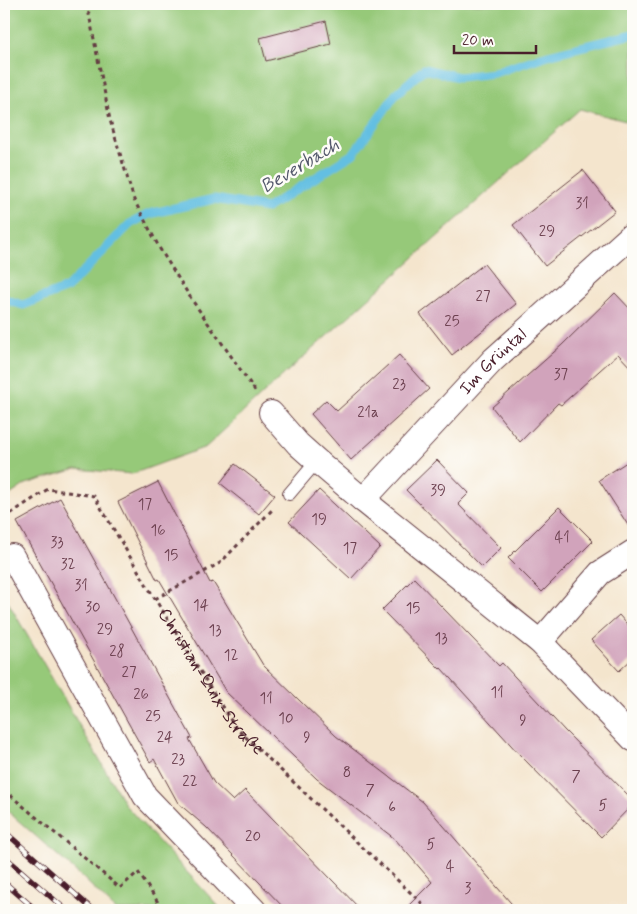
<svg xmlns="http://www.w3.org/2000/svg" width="637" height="914" viewBox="0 0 637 914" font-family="Mynerve,sans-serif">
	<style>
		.green { fill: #96c979; stroke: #707452 }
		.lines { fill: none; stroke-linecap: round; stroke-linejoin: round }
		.stream { stroke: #64bfe2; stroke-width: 9 }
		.building { fill: #d1a3bb }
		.service-casing { stroke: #643d43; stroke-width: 14 }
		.minor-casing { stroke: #643d43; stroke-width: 26 }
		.path { stroke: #643d43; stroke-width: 3; stroke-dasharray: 4 4; stroke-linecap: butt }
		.service { stroke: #fff; stroke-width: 12 }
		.minor { stroke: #fff; stroke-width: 24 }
		.rail-casing { stroke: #4a1f2b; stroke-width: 5.5 }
		.rail { stroke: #fdfcf7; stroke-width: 4; stroke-dasharray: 11; stroke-linecap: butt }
		.labels { text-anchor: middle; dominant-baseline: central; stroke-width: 5; stroke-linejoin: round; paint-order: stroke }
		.number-label { font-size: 15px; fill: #6c404f }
		.street-label { font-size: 18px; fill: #4a1f2b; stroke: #fdfcf7 }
		.water-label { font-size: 19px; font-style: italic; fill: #53576b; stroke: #fdfcf7 }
	</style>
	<rect width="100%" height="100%" fill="#fdfcf7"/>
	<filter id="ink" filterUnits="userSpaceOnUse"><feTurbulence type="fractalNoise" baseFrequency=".02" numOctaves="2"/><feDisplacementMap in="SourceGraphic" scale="10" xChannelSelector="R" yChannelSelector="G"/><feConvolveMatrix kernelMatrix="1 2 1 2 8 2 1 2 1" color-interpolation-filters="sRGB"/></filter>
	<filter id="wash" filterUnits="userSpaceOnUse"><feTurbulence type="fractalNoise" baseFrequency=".0096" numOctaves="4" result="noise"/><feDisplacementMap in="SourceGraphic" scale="20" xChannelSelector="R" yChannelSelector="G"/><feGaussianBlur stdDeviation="1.12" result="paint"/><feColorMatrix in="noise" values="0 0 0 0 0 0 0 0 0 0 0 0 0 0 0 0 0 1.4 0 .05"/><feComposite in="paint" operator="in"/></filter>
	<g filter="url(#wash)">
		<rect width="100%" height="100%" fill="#f4e5cd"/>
		<path class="green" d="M 4,4 L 633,4 L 633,123 L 580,109 L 280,378 L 206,447 L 132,474 L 76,469 L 26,484 L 4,499 Z
			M 4,595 L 126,806 L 222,910 L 116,910 L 82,877 L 4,808 Z"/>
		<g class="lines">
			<path class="stream" d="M 4,299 L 23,305 L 67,288 L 130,224 L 149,214 L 214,199 L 267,208 L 353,154 L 396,94 L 424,69 L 459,77 L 494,73 L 548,55 L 633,34"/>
		</g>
		<g id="blocks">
			<path class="building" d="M 326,21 L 331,44 L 266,61 L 260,38 Z
				M 583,170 L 615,211 L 545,266 L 513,225 Z
				M 484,264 L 516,304 L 452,355 L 420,314 Z
				M 615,293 L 633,312 L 633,370 L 618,354 L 561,405 L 558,403 L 520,442 L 492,407 L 562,345 Z
				M 399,355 L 429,389 L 351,460 L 311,414 L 326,400 L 337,411 Z
				M 633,458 L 633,533 L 599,480 Z
				M 437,460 L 469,493 L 458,504 L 501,548 L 482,567 L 406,490 Z
				M 235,464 L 275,495 L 259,514 L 220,483 Z
				M 158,482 L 210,583 L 213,582 L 263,665 L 336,736 L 423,802 L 517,910 L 404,910 L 432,882 L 395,839 L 317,779 L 226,692 L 159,579 L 157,580 L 118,502 Z
				M 319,490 L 380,547 L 351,579 L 289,522 Z
				M 60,498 L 192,738 L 189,739 L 214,783 L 233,801 L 245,790 L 361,910 L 286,910 L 206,827 L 178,803 L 154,759 L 150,762 L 17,522 Z
				M 559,507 L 593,541 L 542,592 L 508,558 Z
				M 414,578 L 499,666 L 502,663 L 565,731 L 633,800 L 633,804 L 601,837 L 520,755 L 441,668 L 440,669 L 382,610 Z
				M 619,615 L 633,631 L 633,658 L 619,671 L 591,640 Z"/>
		</g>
	</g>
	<g filter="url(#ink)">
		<use href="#blocks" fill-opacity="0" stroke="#643d43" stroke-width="1"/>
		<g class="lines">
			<g class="service-casing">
				<path id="service" d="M 289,494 L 317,461"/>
			</g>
			<g class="minor-casing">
				<g id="minor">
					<path d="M 271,413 L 298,444 L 317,461 L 363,500 L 540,642 L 633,739"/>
					<path id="s2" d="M 363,500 L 493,360 L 633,234"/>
					<path d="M 12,556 L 145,796 L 254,910"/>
					<path d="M 540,642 L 600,573 L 633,552"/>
				</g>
			</g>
			<g class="path">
				<path d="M 87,4 L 110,120 L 134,200 L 160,249 L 192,300 L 256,392"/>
				<path id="s1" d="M 4,518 L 48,489 L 94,496 L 155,599 L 235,727 L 429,910"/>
				<path d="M 155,599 L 220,563 L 274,508"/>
				<path d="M 4,790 L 120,888 L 138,872 L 163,910"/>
			</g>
			<use href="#service" class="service"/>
			<use href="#minor" class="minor"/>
			<g class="rail-casing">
				<path id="rail" d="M 4,831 L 93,910
					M 4,856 L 66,910
					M 4,882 L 36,910"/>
			</g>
			<use href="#rail" class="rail"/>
		</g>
	</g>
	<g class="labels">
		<g class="number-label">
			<text x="582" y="204">31</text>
			<text x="547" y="232">29</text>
			<text x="483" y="297">27</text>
			<text x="452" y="322">25</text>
			<text x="561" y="375">37</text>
			<text x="399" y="385">23</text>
			<text x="368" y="413">21a</text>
			<text x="438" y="491">39</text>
			<text x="145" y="505">17</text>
			<text x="319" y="520">19</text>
			<text x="158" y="531">16</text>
			<text x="562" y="538">41</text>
			<text x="57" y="543">33</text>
			<text x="350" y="549">17</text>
			<text x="171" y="556">15</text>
			<text x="68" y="565">32</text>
			<text x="81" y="586">31</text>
			<text x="201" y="606">14</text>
			<text x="93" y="608">30</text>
			<text x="413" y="609">15</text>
			<text x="105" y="630">29</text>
			<text x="215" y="631">13</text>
			<text x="441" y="639">13</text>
			<text x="117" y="652">28</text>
			<text x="231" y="656">12</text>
			<text x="129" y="673">27</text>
			<text x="497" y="693">11</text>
			<text x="141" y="695">26</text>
			<text x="266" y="699">11</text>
			<text x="153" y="717">25</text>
			<text x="286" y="719">10</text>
			<text x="523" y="721">9</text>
			<text x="165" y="738">24</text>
			<text x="307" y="738">9</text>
			<text x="178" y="760">23</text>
			<text x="347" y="773">8</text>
			<text x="576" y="777">7</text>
			<text x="190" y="782">22</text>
			<text x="370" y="791">7</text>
			<text x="603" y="806">5</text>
			<text x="392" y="808">6</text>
			<text x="253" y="837">20</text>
			<text x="431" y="845">5</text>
			<text x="450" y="867">4</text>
			<text x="468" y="889">3</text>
		</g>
		<g class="street-label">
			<text stroke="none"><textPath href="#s2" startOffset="190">Im Grüntal</textPath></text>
			<text stroke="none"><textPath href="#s1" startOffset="319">Christian-Quix-Straße</textPath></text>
		</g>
		<g class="water-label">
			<text transform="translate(300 166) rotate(-31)">Beverbach</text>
		</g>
	</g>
	<rect width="637" height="914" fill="none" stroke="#fdfcf7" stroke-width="20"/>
	<path d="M454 45v8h82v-8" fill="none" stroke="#4a1f2b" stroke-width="2.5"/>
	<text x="462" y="45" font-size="15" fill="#4a1f2b" stroke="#fdfcf7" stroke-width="4" paint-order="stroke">20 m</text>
</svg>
